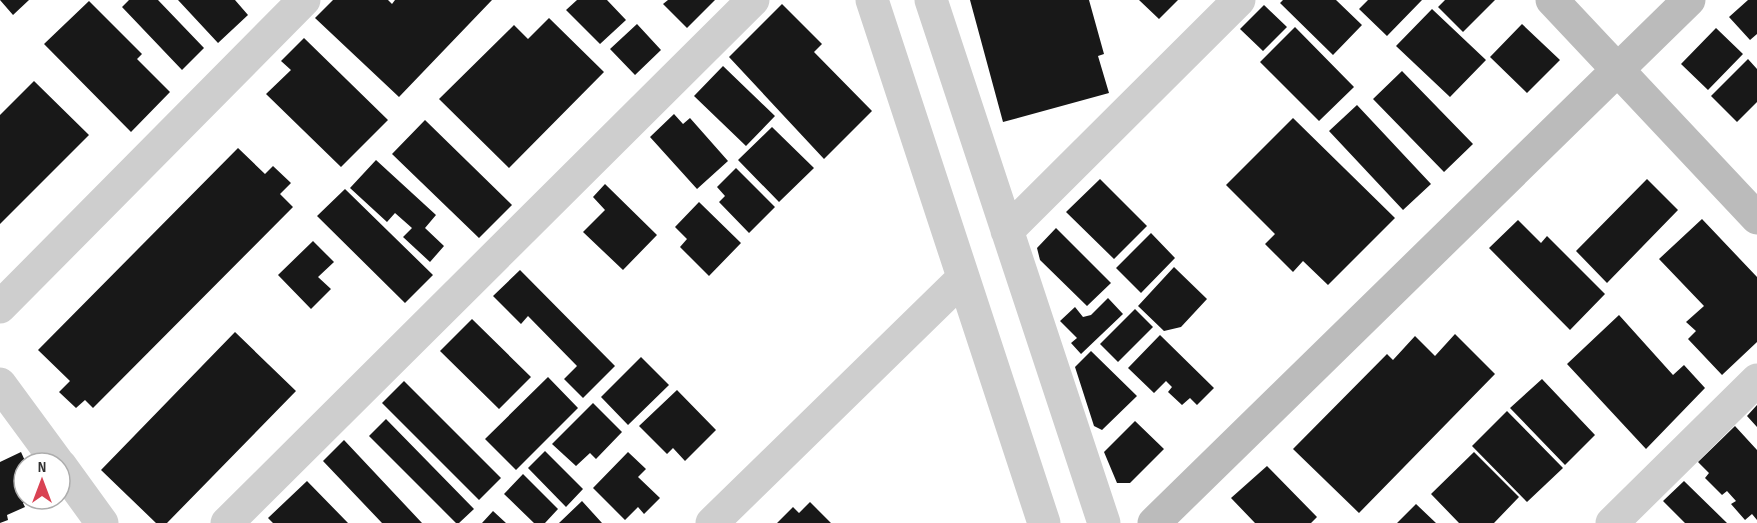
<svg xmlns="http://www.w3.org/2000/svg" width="1757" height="523" viewBox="0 0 1757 523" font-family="'Sofia Sans Condensed',sans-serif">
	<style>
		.building { fill: #181818 }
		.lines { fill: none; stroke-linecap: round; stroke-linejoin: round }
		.street { stroke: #cecece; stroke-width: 33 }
		.secondary { stroke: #bbb; stroke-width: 33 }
	</style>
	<rect width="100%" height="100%" fill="#fff"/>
	<path class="building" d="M 0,0 L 29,0 L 13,15 Z
		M 129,0 L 158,0 L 204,48 L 182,70 L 122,7 Z
		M 178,0 L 235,0 L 248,15 L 218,43 Z
		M 333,0 L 388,0 L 392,4 L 395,0 L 492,0 L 399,97 L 315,18 Z
		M 577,0 L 607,0 L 626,20 L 600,44 L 566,10 Z
		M 668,0 L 715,0 L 687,28 L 663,4 Z
		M 970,0 L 1089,0 L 1104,54 L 1098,56 L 1109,93 L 1003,122 Z
		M 1139,0 L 1178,0 L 1159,19 Z
		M 1283,0 L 1336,0 L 1362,25 L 1333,55 L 1280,3 Z
		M 1368,0 L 1422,0 L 1387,36 L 1359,9 Z
		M 1445,0 L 1495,0 L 1463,32 L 1438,7 Z
		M 1748,0 L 1757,0 L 1757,34 L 1750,40 L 1729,17 Z
		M 89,1 L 142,54 L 137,59 L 170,92 L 131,132 L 44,44 Z
		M 782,4 L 822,44 L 814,52 L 872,111 L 824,159 L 729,57 Z
		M 1264,5 L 1287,27 L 1263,51 L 1240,29 Z
		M 1432,9 L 1486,60 L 1450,97 L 1396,46 Z
		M 549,18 L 604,72 L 509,168 L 439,99 L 514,25 L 528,39 Z
		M 637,24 L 661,50 L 635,75 L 610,49 Z
		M 1522,24 L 1560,60 L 1527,93 L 1490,57 Z
		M 1295,27 L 1354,87 L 1319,121 L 1260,62 Z
		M 1716,28 L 1743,54 L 1708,90 L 1681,64 Z
		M 304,38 L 388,120 L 341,167 L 266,94 L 291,70 L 281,61 Z
		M 1748,59 L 1757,69 L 1757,102 L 1737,122 L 1711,96 Z
		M 723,66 L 775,116 L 746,146 L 694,96 Z
		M 1402,71 L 1473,144 L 1444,172 L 1373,99 Z
		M 34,81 L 89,135 L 0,224 L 0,115 Z
		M 1357,105 L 1431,184 L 1403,210 L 1329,131 Z
		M 674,114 L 683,124 L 690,118 L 728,161 L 697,189 L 650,137 Z
		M 1293,118 L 1395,218 L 1328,285 L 1303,261 L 1293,272 L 1265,244 L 1275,234 L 1226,185 Z
		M 425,120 L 512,205 L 479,238 L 392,154 Z
		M 772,127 L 814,168 L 779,202 L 738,160 Z
		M 238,148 L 265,174 L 273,166 L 291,183 L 280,194 L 293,207 L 93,408 L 85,400 L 76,408 L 59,392 L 70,381 L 38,350 Z
		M 376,160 L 436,215 L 425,228 L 444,246 L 430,262 L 403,237 L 412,228 L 395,213 L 387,222 L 350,188 Z
		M 736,168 L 775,207 L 749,233 L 719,202 L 725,196 L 717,187 Z
		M 1100,179 L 1147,226 L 1114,259 L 1066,212 Z
		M 1647,179 L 1678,210 L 1607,283 L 1576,251 Z
		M 605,184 L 657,235 L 623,270 L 583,232 L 605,210 L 593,197 Z
		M 345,189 L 433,275 L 405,303 L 317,216 Z
		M 699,202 L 741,243 L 709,276 L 680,247 L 687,239 L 675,227 Z
		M 1702,219 L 1757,277 L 1757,342 L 1722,375 L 1688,339 L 1696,331 L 1686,322 L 1704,306 L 1659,259 Z
		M 1518,220 L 1541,243 L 1547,236 L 1605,294 L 1570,330 L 1489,248 Z
		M 1056,228 L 1111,283 L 1087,306 L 1040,260 L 1037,248 Z
		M 1151,233 L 1175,258 L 1141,293 L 1116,268 Z
		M 313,241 L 334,262 L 318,277 L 331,289 L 311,309 L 278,275 Z
		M 1174,267 L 1207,299 L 1181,327 L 1164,331 L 1138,306 Z
		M 520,270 L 615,366 L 583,398 L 564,379 L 577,366 L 528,316 L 521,324 L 493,296 Z
		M 1108,298 L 1123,314 L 1081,354 L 1071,343 L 1077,338 L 1060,321 L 1075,307 L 1083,317 L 1091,315 Z
		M 1135,309 L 1153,327 L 1118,362 L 1100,344 Z
		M 1619,315 L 1673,375 L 1684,365 L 1705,388 L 1646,449 L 1567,364 Z
		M 472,319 L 531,377 L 499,409 L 440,351 Z
		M 235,332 L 296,391 L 167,523 L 156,523 L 101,470 Z
		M 1455,334 L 1495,374 L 1359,513 L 1293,449 L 1387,354 L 1393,360 L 1415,336 L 1435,356 Z
		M 1160,335 L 1214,388 L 1197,405 L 1190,398 L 1182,405 L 1168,392 L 1172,387 L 1166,381 L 1154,393 L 1128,368 Z
		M 1091,351 L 1137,396 L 1102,430 L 1094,426 L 1075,367 Z
		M 641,357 L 669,385 L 628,425 L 601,397 Z
		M 548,377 L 578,408 L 516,470 L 485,439 Z
		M 1542,379 L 1595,435 L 1565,465 L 1510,408 Z
		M 404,381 L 501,478 L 479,500 L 382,403 Z
		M 677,390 L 716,430 L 685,461 L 673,448 L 667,454 L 639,426 Z
		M 593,403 L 622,432 L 596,459 L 590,453 L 576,466 L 552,444 Z
		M 1757,405 L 1757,427 L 1747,416 Z
		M 1507,411 L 1563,468 L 1527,502 L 1472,446 Z
		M 386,419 L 474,509 L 459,523 L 456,523 L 369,436 Z
		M 1135,421 L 1164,449 L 1130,483 L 1117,483 L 1104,452 Z
		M 1735,426 L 1757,450 L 1757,520 L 1752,514 L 1745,520 L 1731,504 L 1736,501 L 1727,491 L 1722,495 L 1705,478 L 1709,473 L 1698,462 Z
		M 344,440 L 422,523 L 382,523 L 323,461 Z
		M 545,451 L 583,489 L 566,507 L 528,468 Z
		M 21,452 L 26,463 L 24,463 L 24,499 L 32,499 L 23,503 L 25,507 L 7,515 L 8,520 L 0,523 L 0,462 Z
		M 628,452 L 646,469 L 638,477 L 660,498 L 644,514 L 638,507 L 625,520 L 593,488 Z
		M 1474,452 L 1519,497 L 1494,523 L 1459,523 L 1431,494 Z
		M 1267,466 L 1317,517 L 1311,523 L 1255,523 L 1231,498 Z
		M 523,474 L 558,509 L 545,523 L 534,523 L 504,494 Z
		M 307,481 L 348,523 L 273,523 L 268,518 Z
		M 1684,481 L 1727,523 L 1685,523 L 1663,501 Z
		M 582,501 L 602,523 L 559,523 Z
		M 810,502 L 831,523 L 777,523 L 793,507 L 799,513 Z
		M 1416,504 L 1436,523 L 1397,523 Z
		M 493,511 L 506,523 L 482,523 Z"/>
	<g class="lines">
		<path class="street" d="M 872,0 L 1044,523
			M 931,0 L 1104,523
			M 1007,231 L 1239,0
			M 0,307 L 304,0
			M 0,384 L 58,463
			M 60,465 L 102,523
			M 227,523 L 753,0
			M 712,523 L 963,278
			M 1612,523 L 1757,380"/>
		<path class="secondary" d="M 1552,0 L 1757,218
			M 1154,523 L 1689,0"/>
	</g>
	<g transform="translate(42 481)"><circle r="28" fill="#ffffff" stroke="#adadad" stroke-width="1.5"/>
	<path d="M0-4.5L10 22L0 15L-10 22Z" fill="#d94253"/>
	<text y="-9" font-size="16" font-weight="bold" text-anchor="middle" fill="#313131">N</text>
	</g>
</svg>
